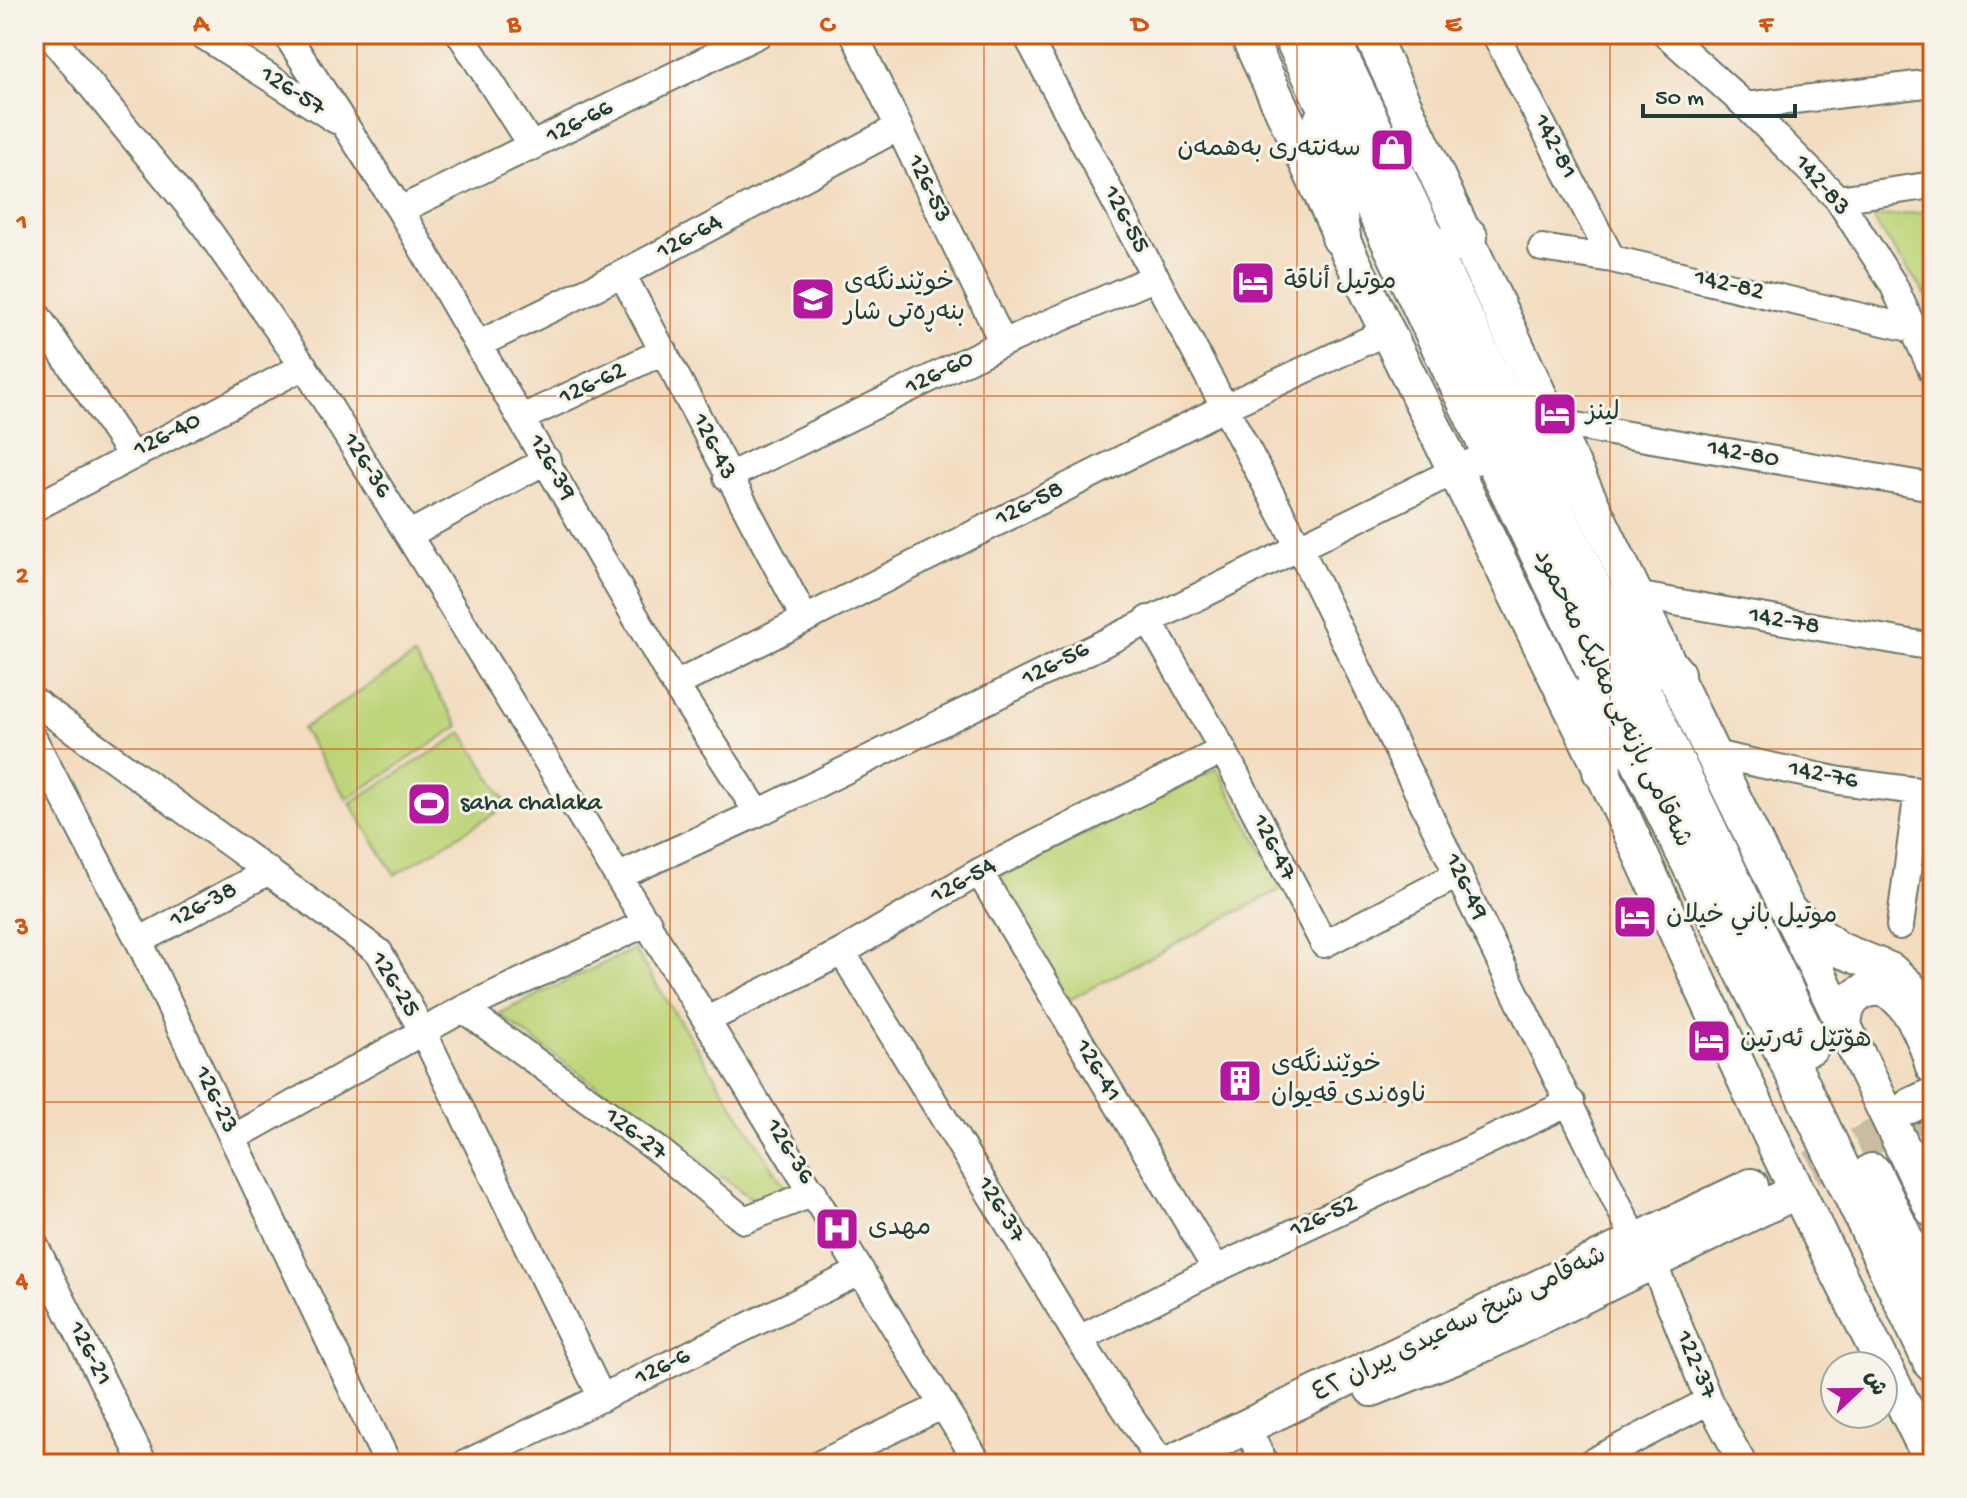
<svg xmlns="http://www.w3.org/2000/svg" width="1967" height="1498" viewBox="0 0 1967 1498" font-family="'Gochi Hand','Playpen Sans Arabic',sans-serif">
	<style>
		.green { fill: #bdd478; stroke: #6e8856; stroke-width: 2 }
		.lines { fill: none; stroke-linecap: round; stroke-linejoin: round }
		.major-tunnel { stroke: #c9bca3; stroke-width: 34; stroke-dasharray: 34 17; stroke-linecap: butt }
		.minor-casing { stroke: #697565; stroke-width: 30 }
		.major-casing { stroke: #697565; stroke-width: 38 }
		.highway-casing { stroke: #697565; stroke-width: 42 }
		.minor { stroke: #fff; stroke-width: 26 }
		.major { stroke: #fff; stroke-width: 34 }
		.highway { stroke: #fff; stroke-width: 38 }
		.grid { fill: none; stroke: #d45610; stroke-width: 2; stroke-opacity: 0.55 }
		.labels { text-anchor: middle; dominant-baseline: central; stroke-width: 6; stroke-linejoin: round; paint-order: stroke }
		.street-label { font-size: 26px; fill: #1f3d34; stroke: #f7f3e8 }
		.poi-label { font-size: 26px; fill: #1f3d34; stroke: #f7f3e8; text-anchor: start }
		.neatline { fill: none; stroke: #d45610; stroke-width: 3 }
		.grid-label { font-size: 26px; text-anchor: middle; font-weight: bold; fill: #d45610 }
	</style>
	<rect width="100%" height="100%" fill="#f7f3e8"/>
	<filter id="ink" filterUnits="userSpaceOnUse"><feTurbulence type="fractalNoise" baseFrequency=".0125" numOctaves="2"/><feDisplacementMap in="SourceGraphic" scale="16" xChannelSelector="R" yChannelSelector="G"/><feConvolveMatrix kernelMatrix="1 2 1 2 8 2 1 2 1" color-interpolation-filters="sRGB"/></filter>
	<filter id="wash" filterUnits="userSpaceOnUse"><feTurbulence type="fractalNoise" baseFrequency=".006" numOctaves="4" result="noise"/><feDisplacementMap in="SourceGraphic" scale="32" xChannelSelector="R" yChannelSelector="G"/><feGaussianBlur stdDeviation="1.8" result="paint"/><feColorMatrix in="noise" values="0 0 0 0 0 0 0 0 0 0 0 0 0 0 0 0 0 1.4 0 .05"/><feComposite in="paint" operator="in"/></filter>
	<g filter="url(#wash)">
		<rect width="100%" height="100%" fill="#f3dcbf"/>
		<path class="green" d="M 1933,211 L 1933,305 L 1872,218 Z
			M 414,656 L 459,726 L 347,799 L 302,729 Z
			M 463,733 L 508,805 L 395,875 L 350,803 Z
			M 1217,768 L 1283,888 L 1067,1001 L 999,877 Z
			M 634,949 L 787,1190 L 759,1204 L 498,1014 Z"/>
	</g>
	<g filter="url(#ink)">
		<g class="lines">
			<path class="major-tunnel" d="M 1766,1190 L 1916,1116"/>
			<g class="minor-casing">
				<path id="minor" d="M 49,34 L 203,223 L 311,377 L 979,1464
					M 201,34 L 336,120
					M 286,34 L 400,210 L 675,685 L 758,813
					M 460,34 L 532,147
					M 854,34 L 1003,343
					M 1026,34 L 1299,547 L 1629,1227
					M 1495,34 L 1612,259
					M 1666,34 L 1746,106 L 1838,199 L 1893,284 L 1933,372
					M 1746,106 L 1933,83
					M 1838,199 L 1933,185
					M 400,210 L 759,34
					M 1542,248 L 1612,259 L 1914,329
					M 622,274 L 805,619
					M 34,311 L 131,455
					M 479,344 L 622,274 L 899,127
					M 522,418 L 664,351
					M 1552,422 L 1933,487
					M 727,477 L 1003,343 L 1156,277
					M 34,508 L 304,366
					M 408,535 L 547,460
					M 1635,595 L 1933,647
					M 1148,619 L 1223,750 L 1324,944 L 1459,874
					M 675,685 L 1223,408 L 1388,331
					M 34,701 L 379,952 L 423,1032 L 602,1398
					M 34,740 L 139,941 L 388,1464
					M 1713,754 L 1840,781 L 1933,793
					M 979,872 L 1216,1269
					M 619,876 L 758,813 L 1493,452
					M 1900,926 L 1918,791
					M 139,941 L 269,871
					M 842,952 L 1079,1339 L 1162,1464
					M 463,1009 L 661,1152 L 744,1220 L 814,1193
					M 707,1020 L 842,952 L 979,872 L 1223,750
					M 233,1138 L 463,1009 L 648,922
					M 34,1244 L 144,1464
					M 1653,1262 L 1709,1401 L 1743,1464
					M 1079,1339 L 1216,1269 L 1571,1102
					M 1253,1440 L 1265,1464
					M 465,1464 L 861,1271
					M 820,1464 L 944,1405
					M 1588,1464 L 1709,1401"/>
			</g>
			<g class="major-casing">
				<path id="major" d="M 1247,34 L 1341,237 L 1602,771 L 1778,1152 L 1933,1464
					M 1371,34 L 1552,422 L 1933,1210
					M 1795,916 L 1838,949 L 1890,970 L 1908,986 L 1933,1028
					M 1844,1027 C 1845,1013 1847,1002 1859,994 C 1899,969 1926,1039 1933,1067
					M 1910,1106 L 1933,1095
					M 1372,1389 L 1487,1343 L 1797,1191
					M 1168,1464 L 1751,1186"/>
			</g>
			<g class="highway-casing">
				<path id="highway" d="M 1292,34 L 1593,666 L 1802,1088 L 1933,1363
					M 1328,34 L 1810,1045
					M 1323,121 L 1341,237
					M 1433,252 L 1468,237
					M 1613,604 L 1675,674
					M 1595,688 L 1602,771
					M 1872,1173 L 1933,1300"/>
			</g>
			<use href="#minor" class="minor"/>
			<use href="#major" class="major"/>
			<use href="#highway" class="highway"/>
		</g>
	</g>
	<path class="grid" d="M 357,34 L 357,1464M 670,34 L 670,1464M 984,34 L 984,1464M 1297,34 L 1297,1464M 1610,34 L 1610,1464M 34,396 L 1933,396M 34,749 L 1933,749M 34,1102 L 1933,1102"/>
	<defs>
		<g id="shop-square" transform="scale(2.3)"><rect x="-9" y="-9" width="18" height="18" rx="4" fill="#b5179e" stroke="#f7f3e8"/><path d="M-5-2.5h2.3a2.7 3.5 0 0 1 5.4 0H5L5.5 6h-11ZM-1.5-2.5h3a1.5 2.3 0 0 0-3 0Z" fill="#fff"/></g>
		<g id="hotel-square" transform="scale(2.3)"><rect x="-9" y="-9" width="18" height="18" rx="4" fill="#b5179e" stroke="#f7f3e8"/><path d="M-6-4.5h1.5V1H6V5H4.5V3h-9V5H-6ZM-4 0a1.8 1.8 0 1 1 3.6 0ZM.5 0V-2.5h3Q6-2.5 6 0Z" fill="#fff"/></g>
		<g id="school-square" transform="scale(2.3)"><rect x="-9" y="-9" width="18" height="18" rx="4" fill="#b5179e" stroke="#f7f3e8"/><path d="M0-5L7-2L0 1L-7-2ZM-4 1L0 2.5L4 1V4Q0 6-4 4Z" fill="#fff"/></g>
		<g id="stadium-square" transform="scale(2.3)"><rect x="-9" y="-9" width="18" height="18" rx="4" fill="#b5179e" stroke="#f7f3e8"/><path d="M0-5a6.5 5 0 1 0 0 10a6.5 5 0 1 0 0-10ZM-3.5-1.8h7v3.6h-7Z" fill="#fff"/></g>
		<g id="building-square" transform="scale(2.3)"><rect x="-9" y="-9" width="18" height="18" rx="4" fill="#b5179e" stroke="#f7f3e8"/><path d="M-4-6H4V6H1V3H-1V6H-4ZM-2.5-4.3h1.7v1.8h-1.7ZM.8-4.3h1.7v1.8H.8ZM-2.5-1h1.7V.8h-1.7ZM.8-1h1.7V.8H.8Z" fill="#fff"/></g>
		<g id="hospital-square" transform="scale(2.3)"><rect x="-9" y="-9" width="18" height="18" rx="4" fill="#b5179e" stroke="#f7f3e8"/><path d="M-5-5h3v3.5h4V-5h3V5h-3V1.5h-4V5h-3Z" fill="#fff"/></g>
	</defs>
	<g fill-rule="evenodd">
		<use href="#shop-square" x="1392" y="150"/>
		<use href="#hotel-square" x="1253" y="283"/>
		<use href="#school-square" x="813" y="299"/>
		<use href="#hotel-square" x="1555" y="414"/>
		<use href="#stadium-square" x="429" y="804"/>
		<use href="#hotel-square" x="1635" y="917"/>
		<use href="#hotel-square" x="1709" y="1041"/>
		<use href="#building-square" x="1240" y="1081"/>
		<use href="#hospital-square" x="837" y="1229"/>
	</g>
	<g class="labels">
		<g class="street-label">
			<text transform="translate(292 92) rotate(32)">126-57</text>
			<text transform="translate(580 123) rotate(-27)">126-66</text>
			<text transform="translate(1554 147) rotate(63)">142-81</text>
			<text transform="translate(1821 186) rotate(49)">142-83</text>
			<text transform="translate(928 189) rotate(64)">126-53</text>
			<text transform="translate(1125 220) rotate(62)">126-55</text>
			<text transform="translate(690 238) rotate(-28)">126-64</text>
			<text transform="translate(1729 286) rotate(13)">142-82</text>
			<text transform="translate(940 374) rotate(-26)">126-60</text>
			<text transform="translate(593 385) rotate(-25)">126-62</text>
			<text transform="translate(168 436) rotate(-27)">126-40</text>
			<text transform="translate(713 447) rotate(63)">126-43</text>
			<text transform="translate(1743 455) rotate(10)">142-80</text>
			<text transform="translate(366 466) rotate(58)">126-36</text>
			<text transform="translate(551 468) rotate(60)">126-39</text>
			<text transform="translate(1030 505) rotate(-27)">126-58</text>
			<text transform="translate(1784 622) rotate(10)">142-78</text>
			<text transform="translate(1056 665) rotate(-27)">126-56</text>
			<text transform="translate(1611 699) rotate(64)">شەقامی بازنەیی مەلیک مەحمود</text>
			<text transform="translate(1823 776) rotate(11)">142-76</text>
			<text transform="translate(1273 848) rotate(63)">126-47</text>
			<text transform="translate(964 882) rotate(-29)">126-54</text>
			<text transform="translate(1465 887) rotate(64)">126-49</text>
			<text transform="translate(204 906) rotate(-28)">126-38</text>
			<text transform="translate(394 985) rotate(58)">126-25</text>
			<text transform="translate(1097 1071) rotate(59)">126-41</text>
			<text transform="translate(215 1100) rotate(64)">126-23</text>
			<text transform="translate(635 1135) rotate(37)">126-27</text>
			<text transform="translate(789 1152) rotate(58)">126-36</text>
			<text transform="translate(1000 1210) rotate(59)">126-37</text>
			<text transform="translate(1324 1218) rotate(-25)">126-52</text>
			<text transform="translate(1460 1326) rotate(-26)">شەقامی شیخ سەعیدی پیران ٤٢</text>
			<text transform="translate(89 1354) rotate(63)">126-21</text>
			<text transform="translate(1695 1365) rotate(67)">122-37</text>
			<text transform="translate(663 1368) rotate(-26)">126-6</text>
		</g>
		<g class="poi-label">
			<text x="1361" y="150" text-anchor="end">سەنتەری بەهمەن</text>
			<text x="1284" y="283">موتيل أناقة</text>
			<text x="844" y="284">خوێندنگەی<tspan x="844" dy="30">بنەڕەتی شار</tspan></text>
			<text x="1586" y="414">لينز</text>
			<text x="460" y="804">saha chalaka</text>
			<text x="1666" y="917">موتيل باني خيلان</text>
			<text x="1740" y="1041">هۆتێل ئەرتین</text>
			<text x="1271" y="1066">خوێندنگەی<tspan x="1271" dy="30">ناوەندی قەیوان</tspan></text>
			<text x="868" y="1229">مهدی</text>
		</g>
	</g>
	<rect width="1967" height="1498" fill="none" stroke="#f7f3e8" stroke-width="88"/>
	<g transform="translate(1859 1390) rotate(68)"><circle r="38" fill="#f7f3e8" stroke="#a1aaa0" stroke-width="2"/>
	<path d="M0-6L14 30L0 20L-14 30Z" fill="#b5179e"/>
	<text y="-12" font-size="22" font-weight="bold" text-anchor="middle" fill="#1f3d34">ش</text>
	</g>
	<path d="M1643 104v12h152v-12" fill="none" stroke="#1f3d34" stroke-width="4"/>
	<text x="1655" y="104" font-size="24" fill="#1f3d34" stroke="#f7f3e8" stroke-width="6" paint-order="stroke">50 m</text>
	<rect x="44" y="44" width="1879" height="1410" class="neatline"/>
	<g class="grid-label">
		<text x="201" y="31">A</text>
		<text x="514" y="31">B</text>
		<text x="827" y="31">C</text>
		<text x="1140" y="31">D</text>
		<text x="1453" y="31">E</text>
		<text x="1766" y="31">F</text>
		<text x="22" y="229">1</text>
		<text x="22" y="582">2</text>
		<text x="22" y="934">3</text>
		<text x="22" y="1287">4</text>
	</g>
</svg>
